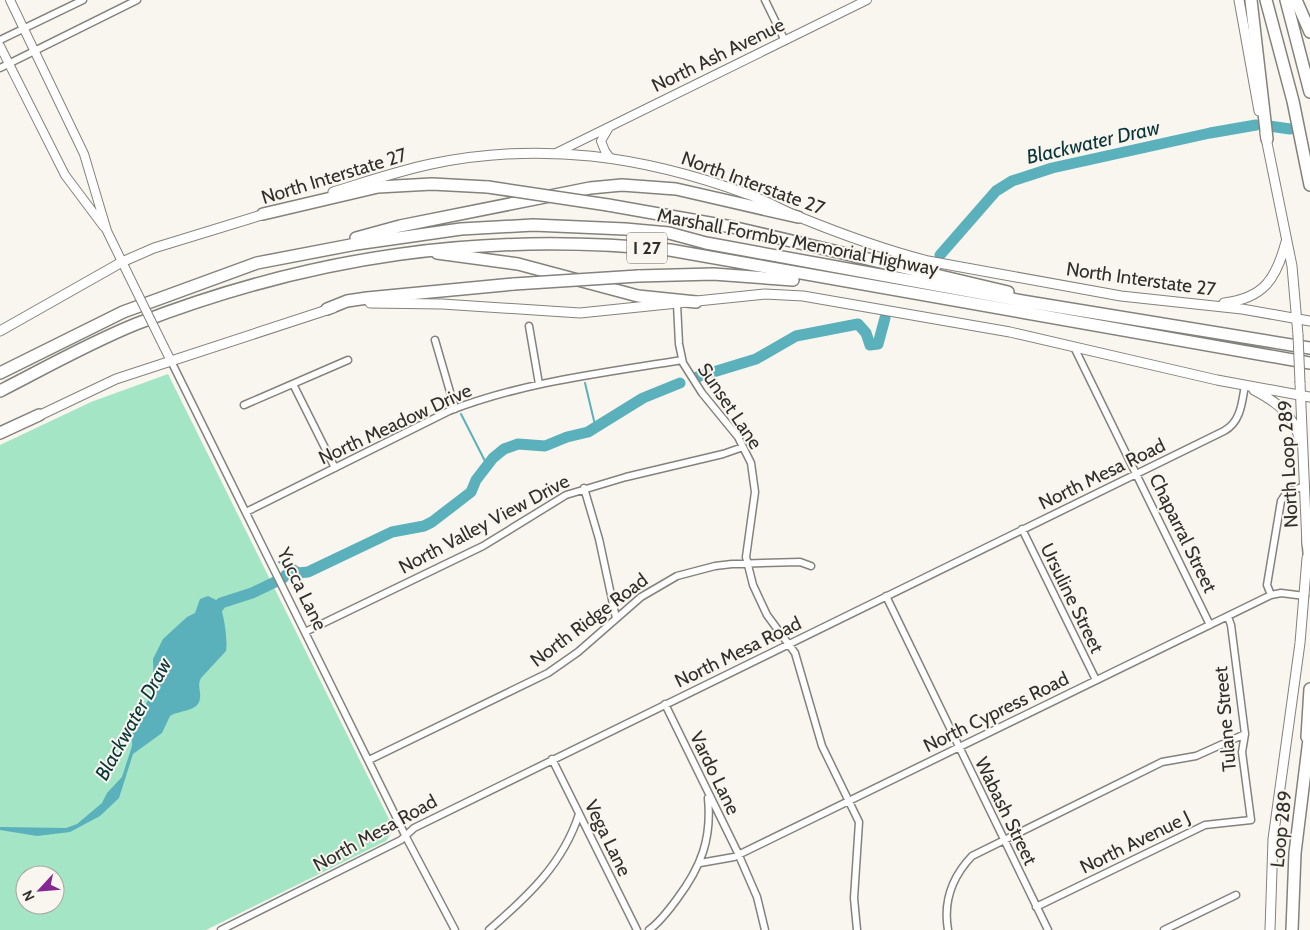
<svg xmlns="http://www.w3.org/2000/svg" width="1310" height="930" viewBox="0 0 1310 930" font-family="Cabin,sans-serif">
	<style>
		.green { fill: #a3e5c5; fill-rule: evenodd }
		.water { fill: #5ab0bb }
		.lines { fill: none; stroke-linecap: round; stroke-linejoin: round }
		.stream { stroke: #5ab0bb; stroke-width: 2 }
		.river { stroke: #5ab0bb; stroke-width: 11 }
		.minor-casing { stroke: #84827c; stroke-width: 9 }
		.tertiary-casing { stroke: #84827c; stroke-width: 10 }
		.secondary-casing { stroke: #84827c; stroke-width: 11 }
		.motorway-casing { stroke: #84827c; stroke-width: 14 }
		.minor { stroke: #fff; stroke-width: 6 }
		.tertiary { stroke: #fff; stroke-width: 8 }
		.secondary { stroke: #fff; stroke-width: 9 }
		.motorway { stroke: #fff; stroke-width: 11 }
		.tertiary-bridge-casing { stroke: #84827c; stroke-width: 10; stroke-linecap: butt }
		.secondary-bridge-casing { stroke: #84827c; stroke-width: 11; stroke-linecap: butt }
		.motorway-bridge-casing { stroke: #84827c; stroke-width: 14; stroke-linecap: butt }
		.tertiary-bridge { stroke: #fff; stroke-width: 8 }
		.secondary-bridge { stroke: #fff; stroke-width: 9 }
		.motorway-bridge { stroke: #fff; stroke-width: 11 }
		.labels { text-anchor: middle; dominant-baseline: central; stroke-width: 4; stroke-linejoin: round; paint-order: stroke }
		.shield { fill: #f8f6ee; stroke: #6c6b66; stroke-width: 1 }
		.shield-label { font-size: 18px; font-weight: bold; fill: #302f2c }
		.street-label { font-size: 19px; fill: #302f2c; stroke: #f8f6ee }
		.water-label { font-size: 20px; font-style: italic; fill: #093439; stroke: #f8f6ee }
	</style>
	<rect width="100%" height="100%" fill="#f8f6ee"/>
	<path class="green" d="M 168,374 L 394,829 L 386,841 L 206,930 L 0,930 L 0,445 L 91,402 ZM 25,875 L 55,875 L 55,905 L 25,905 Z"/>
	<path class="water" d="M 208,596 C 211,598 216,599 218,602 C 224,611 228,641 226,651 L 201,678 C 197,685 201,691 200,698 C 199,712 179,710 170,716 L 162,733 L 133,754 L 119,798 L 100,816 L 70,832 L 37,836 L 0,830 L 0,827 L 66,828 L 77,824 L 102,803 L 107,793 L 122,777 L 132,746 L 132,732 L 140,714 L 154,690 L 153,659 L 163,639 L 187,617 L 195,613 L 200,599 Z"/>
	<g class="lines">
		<path class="stream" d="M 585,383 L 596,429
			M 461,414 L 487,465
			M 279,562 L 292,569"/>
		<path class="river" d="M 1269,126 L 1290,129
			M 940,255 L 996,191 L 1012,181 L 1052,168 L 1210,133 L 1256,125
			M 697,377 L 756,359 L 796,336 L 858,324 L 866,333 L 870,345 L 878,344 L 885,318
			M 283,578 L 292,569 L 298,573 L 308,572 L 392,532 L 424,526 L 432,522 L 471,492 L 476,480 L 493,458 L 504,449 L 518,444 L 545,446 L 567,437 L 588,432 L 643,398 L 680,383
			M 212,617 L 221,603 L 252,593 L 275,582"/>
		<g class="minor-casing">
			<path id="minor" d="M 765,0 L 785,41
				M 0,40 L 83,0
				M 0,68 L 137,0
				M 677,304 L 679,344 L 683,363 L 702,393 L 738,437 L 751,463 L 755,492 L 746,557 L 753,585 L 767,615 L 795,653 L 822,746 L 859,822 L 854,898 L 857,930
				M 529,326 L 539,384
				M 435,340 L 455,409
				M 1074,347 L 1210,625
				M 171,361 L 406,837 L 455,930
				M 293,384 L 335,468
				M 244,405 L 348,360
				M 584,488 L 599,539 L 616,618
				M 246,512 L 449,411 C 523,382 603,373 682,360
				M 1022,529 L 1096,680
				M 1271,595 L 1267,585 L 1281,501 L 1287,492 L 1305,486
				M 886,596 L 1048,930
				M 305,632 L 483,546 L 566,495 L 626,477 L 723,454 L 743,447
				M 665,704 L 737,851 L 757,897 L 765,930
				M 552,759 L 637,930
				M 369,760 L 548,673 L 578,652 L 641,597 L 677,576 L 715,566 L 732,564 L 800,562 L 811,566
				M 700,863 L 734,857 L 1271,595 L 1281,593 L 1305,596
				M 1036,907 L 1205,825 L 1251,820 L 1242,752 L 1245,734 L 1231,625 L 1228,617
				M 221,930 L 401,840 L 414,828 L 1224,431 C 1241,422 1242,402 1245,385
				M 489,930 C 528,896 563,864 579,814
				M 649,930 C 660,922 669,910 677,899 C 701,867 712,839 708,798
				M 948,930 C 943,901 952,877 972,856 L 1162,762 L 1196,756 L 1245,734
				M 1164,930 L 1236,895"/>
		</g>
		<g class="tertiary-casing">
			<path id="tertiary" d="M 10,0 L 84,154 L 107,231 L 128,274
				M 0,46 L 65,175 L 104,227
				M 608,129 L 601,141 L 605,151 L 610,158
				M 556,153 L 867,0
				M 164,347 L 171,361"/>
		</g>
		<g class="secondary-casing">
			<path id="secondary" d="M 1239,0 L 1259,111
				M 1265,133 L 1292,266 L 1298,335
				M 333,192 C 366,182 398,171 431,164 C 541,141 643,156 747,194 C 765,200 781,210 799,217 C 841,234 884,250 928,261 L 1121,296 L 1242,309 L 1310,321
				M 370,303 L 442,304 L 580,313 L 765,294 L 803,296 L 1010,332 L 1217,380 L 1310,397
				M 1224,303 C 1264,298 1276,279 1286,242
				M 0,331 L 122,262 L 154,248 L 268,213
				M 1300,383 L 1307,545
				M 1254,390 C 1277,402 1294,415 1300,441
				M 34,418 L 116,379 L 333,308
				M 1270,930 L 1273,839 L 1300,643 L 1307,558"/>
		</g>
		<g class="motorway-casing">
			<path id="motorway" d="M 1251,0 L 1267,139
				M 1266,0 L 1293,101 L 1310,185
				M 1286,0 L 1310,92
				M 1296,0 L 1310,32
				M 608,205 L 732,227 L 1008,292
				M 263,214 L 378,187 L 432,184 L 488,187
				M 356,238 L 400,226 L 590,188 L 622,185 L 676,189 L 798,217
				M 437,253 L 518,264 L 638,296 L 696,302
				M 638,276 L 713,274 L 793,280
				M 327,309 L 347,301 L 367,298 L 514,284
				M 0,373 L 123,312 L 257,263 L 356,244 L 461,229 L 533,225 L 625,229 L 669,233 L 706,243 L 1028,302 L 1310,348
				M 0,391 C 45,368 89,343 136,324 C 311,256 483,231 670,250 L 1310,363
				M 0,433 L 39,415
				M 1308,540 L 1310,565
				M 1307,737 L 1310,689
				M 1292,930 L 1295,853 L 1310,731"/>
		</g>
		<use href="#minor" class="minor"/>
		<use href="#tertiary" class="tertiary"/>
		<use href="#secondary" class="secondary"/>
		<use href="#motorway" class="motorway"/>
		<g class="tertiary-bridge-casing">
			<path id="tertiary-bridge" d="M 128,274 L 164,347"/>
		</g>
		<g class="secondary-bridge-casing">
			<path id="secondary-bridge" d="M 1298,335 L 1300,383"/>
		</g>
		<g class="motorway-bridge-casing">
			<path id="motorway-bridge" d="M 488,187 L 608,205
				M 514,284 L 638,276"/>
		</g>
		<use href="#tertiary-bridge" class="tertiary-bridge"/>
		<use href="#secondary-bridge" class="secondary-bridge"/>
		<use href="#motorway-bridge" class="motorway-bridge"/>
	</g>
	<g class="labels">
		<rect class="shield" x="627" y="232.5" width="40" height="31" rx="4"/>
		<g class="shield-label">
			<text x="647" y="248">I 27</text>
		</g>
		<g class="street-label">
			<text transform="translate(718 55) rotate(-26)">North Ash Avenue</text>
			<text transform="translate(334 176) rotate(-17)">North Interstate 27</text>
			<text transform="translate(753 183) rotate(20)">North Interstate 27</text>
			<text transform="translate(798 242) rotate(11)">Marshall Formby Memorial Highway</text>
			<text transform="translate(1141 279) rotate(8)">North Interstate 27</text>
			<text transform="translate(730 406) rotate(56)">Sunset Lane</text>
			<text transform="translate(395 424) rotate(-25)">North Meadow Drive</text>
			<text transform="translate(1288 464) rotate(-93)">North Loop 289</text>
			<text transform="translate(1102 474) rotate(-26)">North Mesa Road</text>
			<text transform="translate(484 524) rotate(-28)">North Valley View Drive</text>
			<text transform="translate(1183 533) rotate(64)">Chaparral Street</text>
			<text transform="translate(302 589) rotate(64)">Yucca Lane</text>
			<text transform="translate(1072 598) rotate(64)">Ursuline Street</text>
			<text transform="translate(589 620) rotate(-37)">North Ridge Road</text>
			<text transform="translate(738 652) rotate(-26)">North Mesa Road</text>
			<text transform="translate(996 712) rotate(-26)">North Cypress Road</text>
			<text transform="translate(1225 719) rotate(-95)">Tulane Street</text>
			<text transform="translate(715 773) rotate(64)">Vardo Lane</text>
			<text transform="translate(1006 811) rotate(64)">Wabash Street</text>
			<text transform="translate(1281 829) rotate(-84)">Loop 289</text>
			<text transform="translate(375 833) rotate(-29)">North Mesa Road</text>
			<text transform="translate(608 838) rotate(64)">Vega Lane</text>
			<text transform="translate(1135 842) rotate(-26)">North Avenue J</text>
		</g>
		<g class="water-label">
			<text transform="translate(1093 142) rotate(-13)">Blackwater Draw</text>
			<text transform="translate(133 719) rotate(-61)">Blackwater Draw</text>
		</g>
	</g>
	<g transform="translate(40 890) rotate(244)"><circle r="24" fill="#f8f6ee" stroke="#a8a6a0"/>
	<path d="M0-4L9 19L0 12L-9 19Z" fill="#852894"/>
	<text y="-8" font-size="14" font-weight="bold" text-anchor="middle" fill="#302f2c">N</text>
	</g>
</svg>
